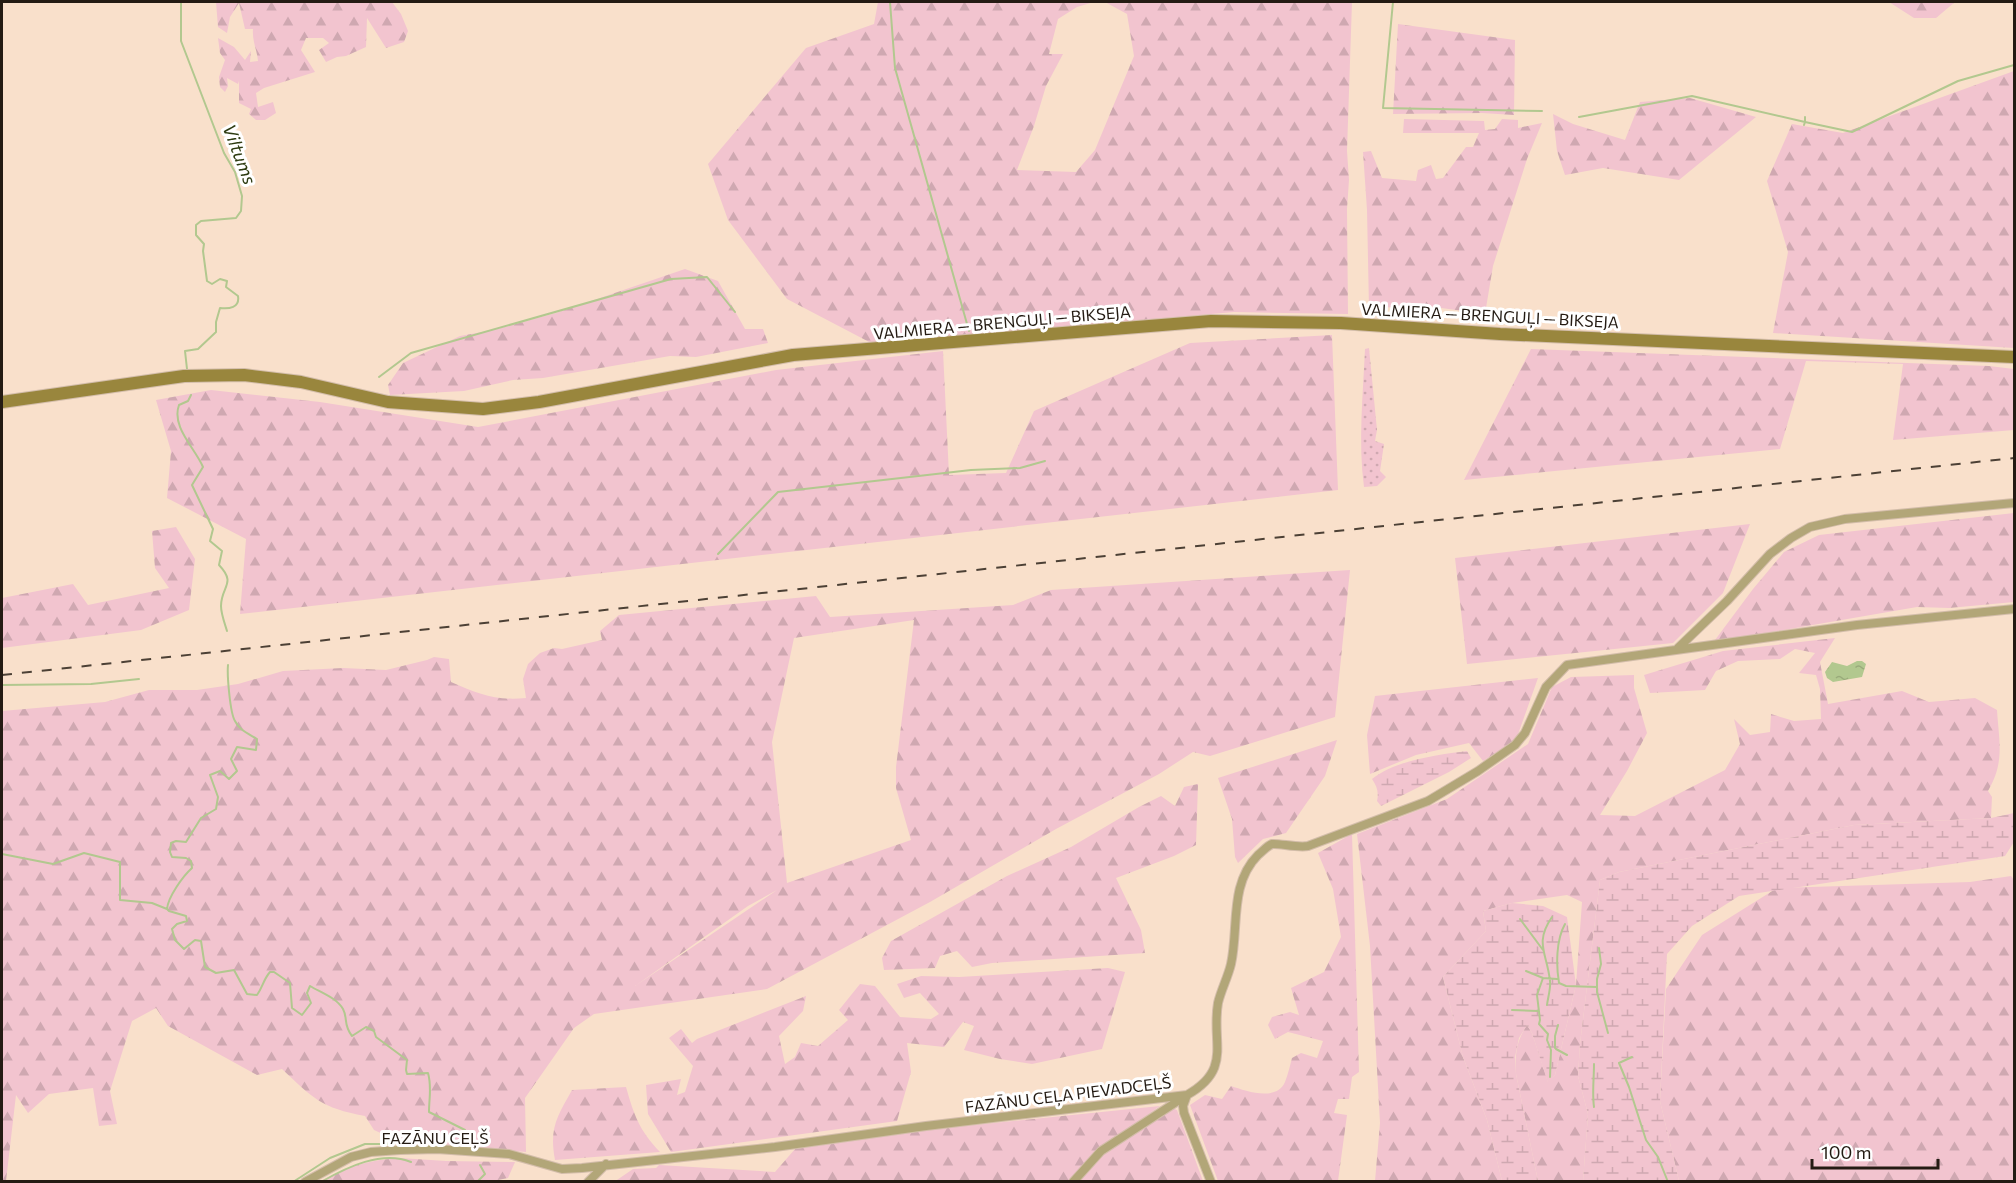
<svg xmlns="http://www.w3.org/2000/svg" width="2016" height="1183" viewBox="0 0 2016 1183" font-family="Commissioner,sans-serif">
	<style>
		.grass { fill: url(#grass-dots) }
		.forest { fill: url(#forest-firs); fill-rule: evenodd }
		.wetland { fill: url(#wetland-marsh) }
		.water { fill: url(#water-ripples) }
		.lines { fill: none; stroke-linecap: round; stroke-linejoin: round }
		.stream { stroke: #b2c88f; stroke-width: 2 }
		.street-casing { stroke: #d3bdaa; stroke-width: 10 }
		.secondary-casing { stroke: #d3bdaa; stroke-width: 14 }
		.street { stroke: #b2a678; stroke-width: 8 }
		.secondary { stroke: #99863d; stroke-width: 12 }
		.rail { stroke: #4c4035; stroke-width: 2; stroke-dasharray: 10 10; stroke-linecap: butt }
		.labels { text-anchor: middle; dominant-baseline: central; stroke-width: 6; stroke-linejoin: round; paint-order: stroke }
		.street-label { font-size: 16px; fill: #241b13; stroke: #fff }
		.water-label { font-size: 18px; font-style: italic; fill: #2d3b11; stroke: #fff }
	</style>
	<defs>
		<pattern id="grass-dots" width="8" height="8" patternUnits="userSpaceOnUse" patternTransform="scale(1.5)"><rect width="8" height="8" fill="#f2c4cf"/><path d="M2 2h.1M6 6h.1" fill="none" stroke="#cfa8b1" stroke-width="1.8" stroke-linecap="round"/></pattern>
		<pattern id="forest-firs" width="22" height="20" patternUnits="userSpaceOnUse" patternTransform="scale(1.5)"><rect width="22" height="20" fill="#f2c4cf"/><path d="M5 1l3.5 6h-7zM16 11l3.5 6h-7z" fill="#cfa8b1"/></pattern>
		<pattern id="wetland-marsh" width="20" height="14" patternUnits="userSpaceOnUse" patternTransform="scale(1.5)"><rect width="20" height="14" fill="#f2c4cf"/><path d="M1 5h8M5 5V1M11 12h8M15 12V8" fill="none" stroke="#cfa8b1"/></pattern>
		<pattern id="water-ripples" width="26" height="14" patternUnits="userSpaceOnUse" patternTransform="scale(1.5)"><rect width="26" height="14" fill="#b2c88f"/><path d="M2 4q2-2 4 0t4 0M15 11q2-2 4 0t4 0" fill="none" stroke="#99ab7a"/></pattern>
	</defs>
	<rect width="100%" height="100%" fill="#f9e0cb"/>
	<path class="grass" d="M 1369,348 L 1377,430 L 1375,441 L 1384,444 L 1380,471 L 1386,477 L 1377,486 L 1364,487 C 1358,442 1363,395 1365,349 Z"/>
	<path class="forest" d="M 216,2 L 392,2 L 401,14 L 408,31 L 404,42 L 386,48 L 367,18 L 366,47 L 346,56 L 337,57 L 326,62 L 319,50 L 329,43 L 323,38 L 306,38 L 301,50 L 315,72 L 264,88 L 256,93 L 258,107 L 273,102 L 276,113 L 265,120 L 256,120 L 249,114 L 251,109 L 239,103 L 239,81 L 238,84 L 227,78 L 228,86 L 225,92 L 220,87 L 219,77 L 225,60 L 220,53 L 218,38 L 234,47 L 245,60 L 251,51 L 250,62 L 258,61 C 257,50 252,41 253,29 L 245,29 L 239,3 L 230,17 L 227,33 L 218,27 Z
		M 878,2 L 1094,2 L 1077,7 L 1058,19 L 1049,54 L 1063,54 L 1046,86 L 1034,126 L 1017,170 L 1076,172 L 1095,150 L 1134,56 L 1127,14 L 1105,2 L 1352,2 L 1347,151 L 1349,180 L 1347,209 L 1348,314 L 1234,312 L 873,344 L 787,299 L 728,220 L 708,164 L 806,48 L 874,24 Z
		M 1889,2 L 1955,2 L 1936,18 L 1914,18 Z
		M 1398,24 L 1515,40 L 1514,115 L 1482,113 L 1393,114 Z
		M 2014,71 L 2014,348 L 1773,333 L 1788,252 L 1767,181 L 1792,124 L 1843,133 Z
		M 1690,98 L 1756,117 L 1679,180 L 1603,168 L 1565,175 L 1557,151 L 1553,114 L 1573,124 L 1625,140 L 1640,102 Z
		M 1404,119 L 1484,121 L 1485,130 L 1495,129 L 1502,119 L 1518,120 L 1518,128 L 1542,123 L 1527,159 L 1493,266 L 1485,314 L 1427,306 L 1369,308 L 1367,210 L 1363,152 L 1371,151 L 1382,178 L 1416,181 L 1418,170 L 1431,165 L 1436,179 L 1443,178 L 1466,147 L 1473,147 L 1479,133 L 1403,133 Z
		M 685,269 L 718,281 L 745,329 L 763,329 L 768,343 L 696,357 L 670,356 L 543,378 L 513,380 L 464,391 L 390,395 L 388,385 L 403,363 L 460,336 L 493,330 L 556,313 Z
		M 1332,335 L 1338,490 L 240,614 L 246,539 L 167,498 L 171,451 L 156,400 L 211,390 L 320,402 L 478,427 L 776,370 L 943,351 L 949,475 L 1006,473 L 1034,411 L 1190,343 Z
		M 1531,349 L 1989,366 L 2014,369 L 2014,430 L 1893,440 L 1903,364 L 1806,361 L 1780,449 L 1464,480 Z
		M 2014,513 L 2014,575 L 2013,576 L 2014,602 L 1949,608 L 1917,607 L 1743,637 L 1715,640 L 1753,589 L 1784,552 L 1819,535 Z
		M 1750,524 L 1723,593 L 1673,643 L 1467,664 L 1455,558 Z
		M 176,527 L 195,559 L 189,610 L 141,630 L 2,648 L 2,598 L 73,584 L 88,605 L 169,588 L 155,568 L 152,531 Z
		M 1350,570 L 1335,717 L 1210,756 L 1193,752 L 1159,774 L 1056,829 L 930,902 L 767,989 L 594,1014 L 574,1028 L 525,1098 L 526,1152 L 396,1140 L 374,1130 L 365,1116 C 321,1108 313,1098 282,1069 L 257,1075 L 168,1026 L 156,1008 L 132,1021 L 110,1091 L 117,1124 L 99,1126 L 93,1088 L 49,1094 L 28,1113 L 16,1095 L 6,1181 L 2,1182 L 2,711 L 105,702 L 149,690 L 197,690 L 238,684 L 283,671 L 343,668 L 386,670 L 427,660 L 434,657 L 449,659 L 451,682 C 479,694 495,701 526,698 L 523,679 L 528,664 L 540,653 L 554,648 L 562,649 L 602,640 L 600,631 L 619,615 L 816,596 L 830,617 L 1013,605 L 1051,590 ZM 914,620 L 896,767 L 896,788 L 911,840 L 787,883 L 772,742 L 794,638 ZM 777,890 L 635,986 L 748,906 Z
		M 1835,638 L 1820,662 L 1828,704 L 1902,691 L 1929,702 L 1975,698 L 1997,710 C 1999,742 2005,762 1988,791 L 1992,797 L 1991,818 L 1854,825 L 1619,872 L 1600,880 L 1580,1044 L 1578,1076 L 1588,1114 L 1583,1181 L 1538,1181 L 1516,1074 C 1515,1054 1516,1042 1527,1025 L 1532,1033 L 1548,1082 L 1555,1075 L 1576,985 L 1582,902 L 1567,895 L 1512,903 L 1483,911 L 1486,931 L 1443,977 L 1463,1057 L 1487,1120 L 1502,1181 L 1375,1181 L 1380,1123 L 1370,946 L 1357,834 L 1447,799 L 1528,744 L 1552,687 L 1571,677 L 1634,675 L 1634,688 L 1647,733 L 1627,771 L 1600,815 L 1635,816 L 1725,770 L 1740,744 L 1734,719 L 1750,735 L 1770,732 L 1771,714 L 1794,721 L 1821,719 L 1820,689 L 1816,675 L 1799,673 L 1815,653 L 1795,649 L 1780,659 L 1738,661 L 1716,671 L 1705,690 L 1650,693 L 1644,675 L 1723,651 Z
		M 1538,678 L 1516,740 L 1483,761 L 1469,743 L 1416,755 L 1370,774 L 1367,735 L 1375,696 Z
		M 1337,740 L 1325,776 L 1286,833 L 1263,839 L 1238,863 L 1235,857 L 1232,819 L 1218,778 Z
		M 1198,784 L 1196,845 L 1174,856 L 1116,878 L 1141,930 L 1145,953 L 992,963 L 972,967 L 957,951 L 940,956 L 935,968 L 884,970 L 882,958 L 891,941 L 1007,876 L 1071,847 L 1139,807 L 1161,796 L 1175,806 L 1184,787 Z
		M 1352,834 L 1359,1072 L 1352,1077 L 1349,1099 L 1338,1099 L 1334,1113 L 1347,1115 L 1338,1181 L 1218,1181 L 1190,1105 L 1205,1095 L 1222,1099 L 1231,1086 C 1246,1091 1276,1102 1285,1082 C 1288,1074 1290,1066 1292,1058 L 1301,1053 L 1317,1058 L 1323,1041 L 1288,1032 L 1275,1039 L 1268,1025 L 1272,1017 L 1290,1012 L 1299,1015 L 1291,988 L 1324,972 L 1341,937 L 1333,889 L 1318,853 Z
		M 2011,876 L 2014,880 L 2014,1181 L 1679,1181 L 1660,1101 L 1666,989 L 1702,935 L 1777,888 L 1970,882 Z
		M 1108,968 L 1125,972 L 1102,1049 L 1032,1064 L 1000,1059 L 964,1050 L 974,1026 L 963,1022 L 944,1047 L 907,1043 L 911,1072 L 897,1121 L 671,1152 L 648,1114 L 646,1085 L 681,1079 L 677,1095 L 685,1092 L 693,1066 L 669,1038 L 681,1029 L 692,1043 L 697,1039 L 806,996 L 803,1011 L 779,1036 L 785,1064 L 795,1057 L 801,1043 L 818,1046 L 848,1020 L 839,1010 L 860,984 L 875,986 L 900,1017 L 931,1019 L 939,1014 L 920,993 L 904,998 L 897,984 L 921,976 L 959,977 Z
		M 626,1087 C 634,1115 639,1130 660,1152 L 555,1160 C 549,1128 557,1117 572,1090 Z
		M 1160,1106 L 1099,1150 L 1068,1181 L 614,1182 L 633,1169 L 656,1168 L 659,1165 L 775,1172 L 795,1149 L 936,1129 Z
		M 1170,1107 L 1177,1110 L 1203,1181 L 1078,1182 L 1103,1152 Z
		M 400,1158 L 446,1161 L 515,1162 L 508,1178 L 493,1181 L 321,1181 C 349,1166 369,1160 400,1158 Z"/>
	<path class="wetland" d="M 1467,751 L 1471,758 L 1449,772 L 1381,806 L 1377,801 C 1379,793 1377,786 1372,779 C 1396,760 1437,755 1467,751 Z
		M 2014,813 L 2014,842 L 2005,856 L 1739,896 L 1692,926 L 1667,954 L 1660,1101 L 1679,1181 L 1583,1181 L 1588,1114 L 1578,1076 L 1580,1044 L 1600,880 L 1619,872 L 1854,825 L 1991,818 Z
		M 1512,903 L 1543,906 L 1567,917 L 1576,985 L 1555,1075 L 1548,1083 L 1532,1033 L 1527,1025 L 1519,1038 L 1515,1057 L 1516,1074 L 1538,1181 L 1502,1181 L 1487,1120 L 1463,1057 L 1443,977 L 1486,931 L 1483,911 Z"/>
	<path class="water" d="M 1857,661 L 1862,661 L 1866,664 L 1862,677 L 1833,682 L 1827,678 L 1825,672 L 1832,662 L 1847,666 Z"/>
	<g class="lines">
		<path class="stream" d="M 181,2 L 181,41 L 224,153 L 235,172 L 242,196 L 241,211 L 236,218 L 201,221 L 196,225 L 196,235 L 204,244 L 203,251 L 207,281 L 212,284 L 220,279 L 227,281 L 226,287 L 238,296 C 240,308 229,309 220,308 L 216,322 L 216,332 L 198,349 L 185,351 L 187,369
			M 890,2 L 895,68 L 969,331
			M 1393,2 L 1383,108 L 1542,111
			M 1579,117 L 1692,96 L 1805,122 L 1804,125
			M 1805,117 L 1805,122 L 1852,132 L 1958,81 L 2014,65
			M 379,377 L 411,353 L 671,279 L 707,277 L 735,312
			M 191,395 L 188,401 L 179,405 C 171,427 195,448 203,467 L 192,485 L 213,529 L 210,541 L 222,551 L 219,565 C 237,584 221,586 221,606 C 221,614 225,624 227,631
			M 718,554 L 778,492 L 971,470 L 1020,468 L 1045,461
			M 228,665 C 227,675 230,713 235,721 C 239,730 249,734 257,739 L 256,750 L 237,747 L 231,759 L 237,771 L 229,779 L 220,771 L 210,775 L 218,797 L 216,809 L 201,818 L 186,842 L 176,841 L 171,843 L 170,852 L 172,857 L 186,858 L 191,861 L 192,868 C 183,876 168,897 167,909 L 169,911 L 186,916 L 187,921 L 177,924 L 172,929 L 175,940 L 184,949 L 195,940 L 201,941 L 205,967 L 216,973 L 234,970 L 247,994 L 257,995 C 263,987 263,980 270,972 L 274,972 L 290,983 L 292,1008 L 302,1015 L 311,1003 L 307,993 L 310,986 C 320,992 337,998 343,1009 C 348,1018 343,1025 352,1036 L 366,1027 L 374,1031 L 376,1037 L 407,1060 L 406,1070 L 407,1074 L 428,1073 C 432,1087 429,1098 429,1112 L 465,1130 L 467,1141
			M 2,685 L 91,684 L 139,679
			M 2,854 L 53,864 L 84,853 L 120,862 L 120,900 L 152,903 L 167,909
			M 1520,919 L 1543,950
			M 1565,924 C 1556,940 1556,965 1559,983 L 1566,986 L 1597,987
			M 1599,948 L 1601,964 L 1597,979 L 1597,992 L 1608,1033
			M 1526,971 L 1543,978 L 1557,979
			M 1543,978 L 1537,995 L 1540,1020 L 1539,1024 L 1548,1034 L 1547,1040 L 1551,1050 L 1550,1077
			M 1547,1005 C 1548,997 1551,988 1550,981 C 1547,953 1534,943 1552,917
			M 1512,1010 L 1538,1011
			M 1555,1048 L 1555,1036 L 1558,1025
			M 1556,1049 L 1567,1055
			M 1632,1057 L 1619,1063 L 1629,1087 L 1646,1140 L 1658,1157 L 1668,1182
			M 1594,1064 C 1594,1079 1592,1093 1594,1107
			M 293,1182 L 330,1158 L 365,1144 L 389,1144
			M 321,1182 C 347,1167 382,1150 411,1162
			M 477,1182 L 485,1174 L 480,1165"/>
		<g class="street-casing">
			<path id="street" d="M 1678,648 L 1727,601 L 1770,554 L 1791,538 L 1810,527 L 1845,519 L 2014,503
				M 1187,1095 L 1183,1106 L 1184,1113 L 1211,1182
				M 305,1182 L 351,1157 L 371,1152 L 400,1150 L 437,1149 L 509,1154 L 562,1169 L 582,1168 L 775,1147 L 926,1126 L 1187,1095 C 1233,1069 1211,1043 1218,1003 C 1221,990 1228,977 1231,964 C 1239,928 1229,884 1258,855 C 1262,852 1267,846 1272,844 C 1279,843 1297,848 1308,846 L 1428,801 L 1478,771 L 1515,745 L 1525,733 L 1546,687 L 1567,665 L 1857,625 L 2014,609
				M 588,1182 L 606,1164
				M 1073,1182 L 1101,1151 L 1184,1097"/>
		</g>
		<g class="secondary-casing">
			<path id="secondary" d="M 2,402 L 184,376 L 244,375 L 301,382 L 388,402 L 483,409 L 539,402 L 793,355 L 1211,321 L 1341,323 L 1500,334 L 2014,357"/>
		</g>
		<use href="#street" class="street"/>
		<use href="#secondary" class="secondary"/>
		<path class="rail" d="M 2,675 L 2014,458"/>
	</g>
	<g class="labels">
		<g class="street-label">
			<text transform="translate(1490 315) rotate(3)">VALMIERA — BRENGUĻI — BIKSEJA</text>
			<text transform="translate(1002 322) rotate(-5)">VALMIERA — BRENGUĻI — BIKSEJA</text>
			<text transform="translate(1068 1094) rotate(-7)">FAZĀNU CEĻA PIEVADCEĻŠ</text>
			<text x="435" y="1137">FAZĀNU CEĻŠ</text>
		</g>
		<g class="water-label">
			<text transform="translate(240 154) rotate(69)">Viltums</text>
		</g>
	</g>
	<rect width="2016" height="1183" fill="none" stroke="#241b13" stroke-width="6"/>
	<path d="M1812 1159v9h126v-9" fill="none" stroke="#241b13" stroke-width="3"/>
	<text x="1821" y="1159" font-size="18" fill="#241b13" stroke="#ffffff" stroke-width="4.5" paint-order="stroke">100 m</text>
</svg>
